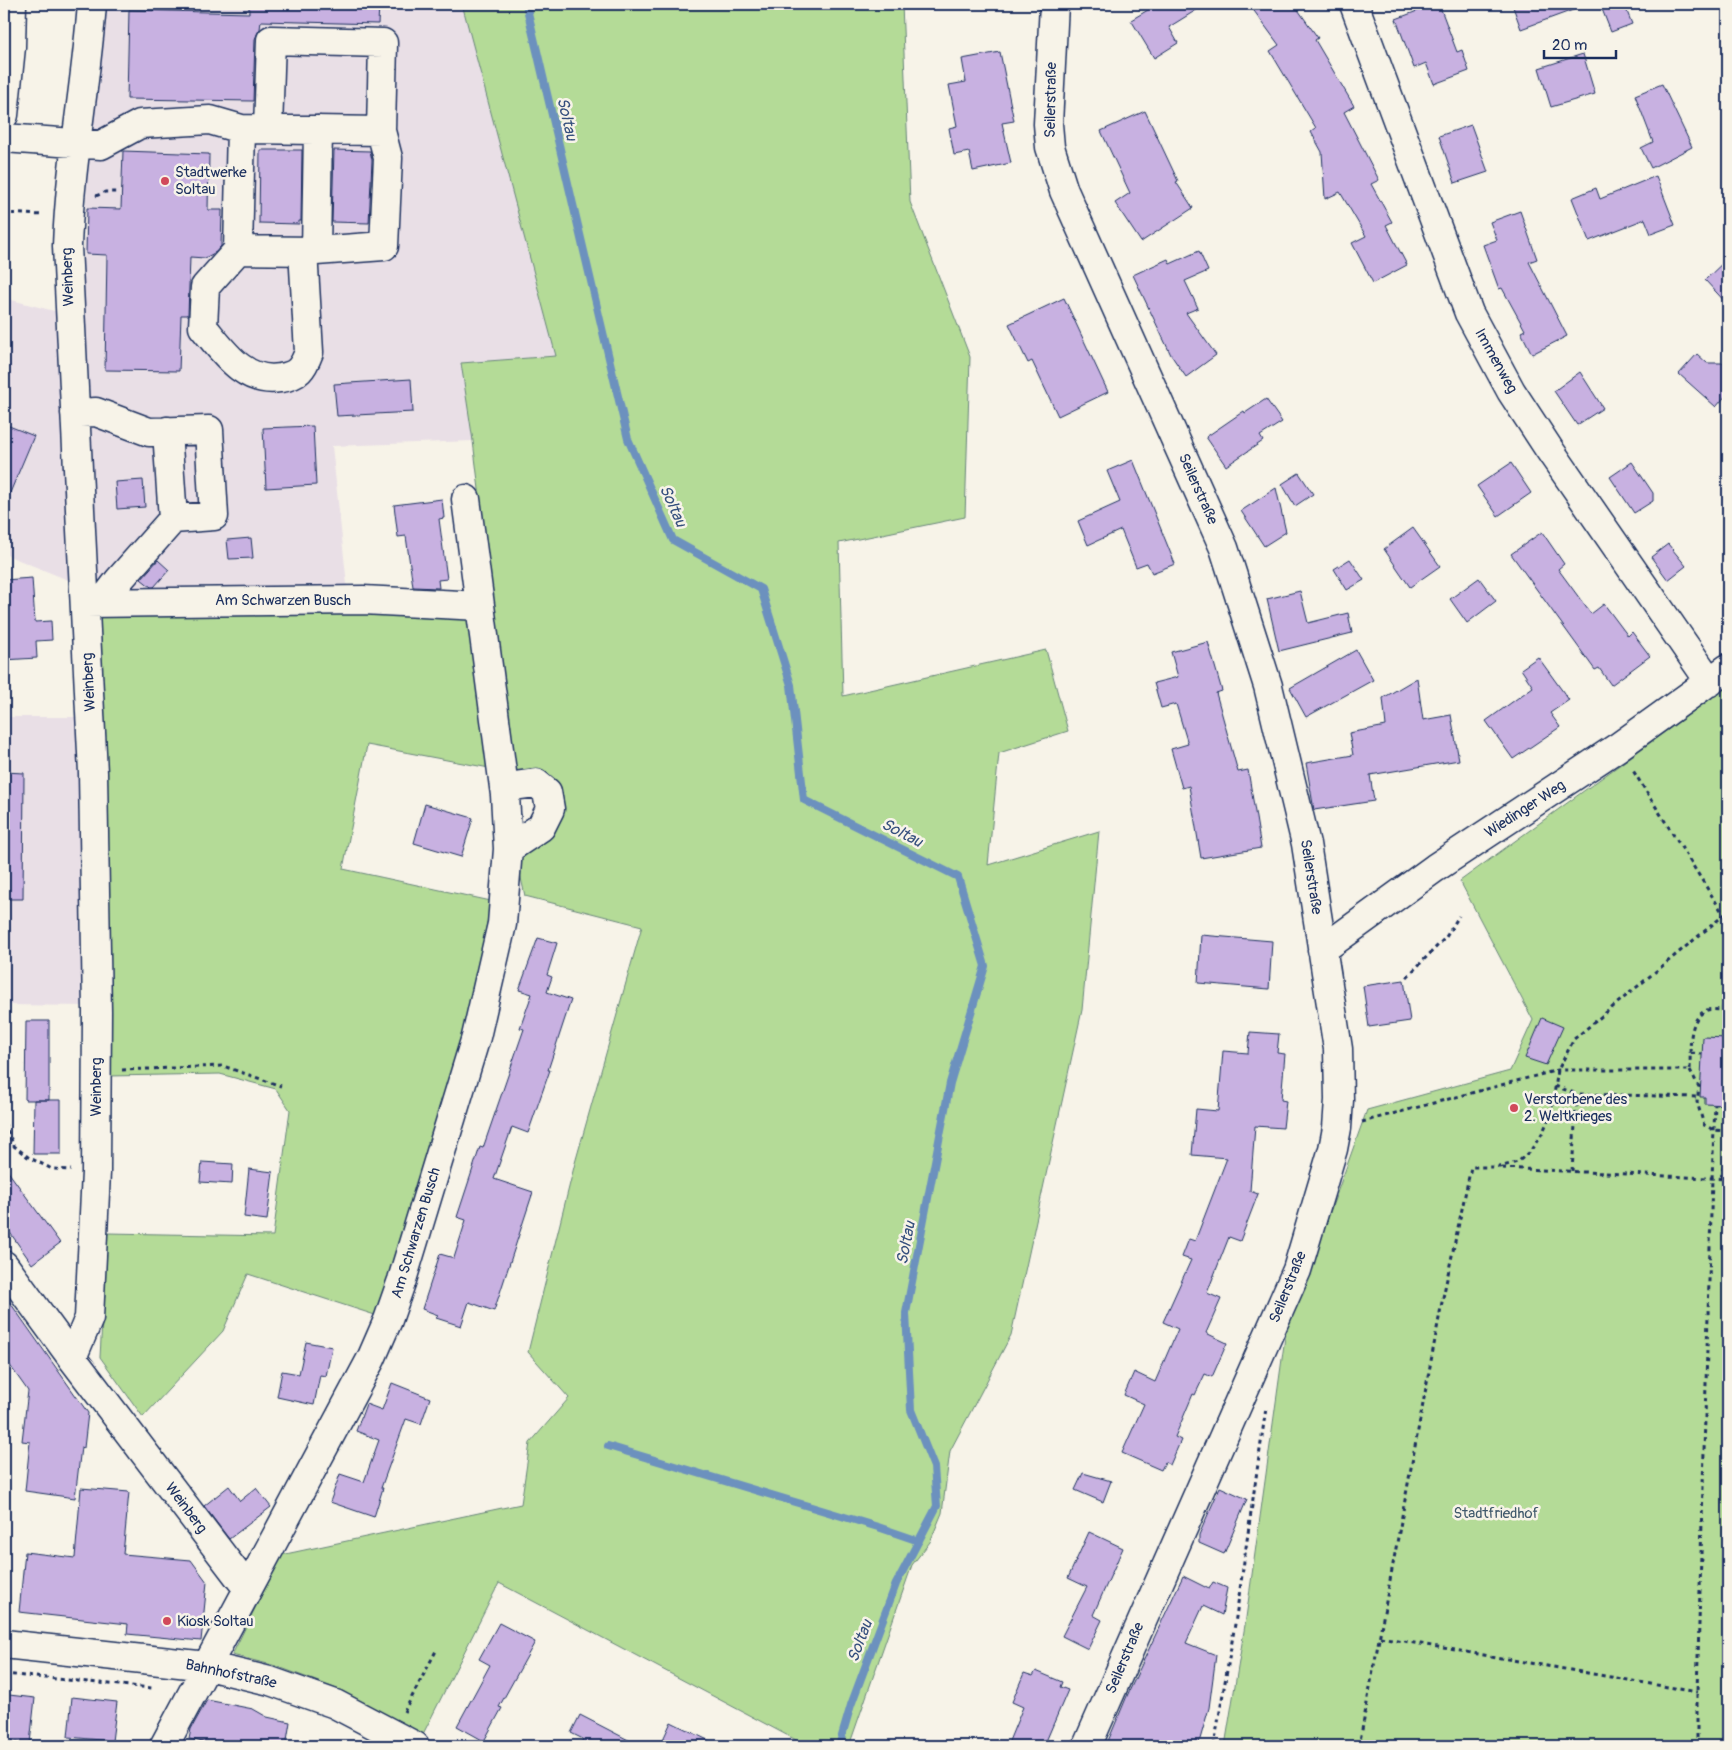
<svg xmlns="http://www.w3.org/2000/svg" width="1732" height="1750" viewBox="0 0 1732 1750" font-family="Pangolin,sans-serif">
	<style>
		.built { fill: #e9dfe6 }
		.green { fill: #b4db97; stroke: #68857a }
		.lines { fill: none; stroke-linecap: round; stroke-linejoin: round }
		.stream { stroke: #6c91be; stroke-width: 8 }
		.building { fill: #c8b1e1; stroke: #1b2f5e }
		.minor-casing { stroke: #1b2f5e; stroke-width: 31 }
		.path { stroke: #1b2f5e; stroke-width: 3; stroke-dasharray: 4 4; stroke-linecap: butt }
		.minor { stroke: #f7f3e8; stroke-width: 28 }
		.poi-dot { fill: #d1495b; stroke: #f7f3e8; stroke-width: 2 }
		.labels { text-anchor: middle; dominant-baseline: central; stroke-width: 5; stroke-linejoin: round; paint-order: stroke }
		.street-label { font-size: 15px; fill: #1b2f5e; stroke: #f7f3e8 }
		.poi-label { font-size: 15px; fill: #1b2f5e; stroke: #f7f3e8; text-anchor: start }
		.park-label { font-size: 15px; fill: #415a6c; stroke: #f7f3e8 }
		.water-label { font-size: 16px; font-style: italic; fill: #36507e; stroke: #f7f3e8 }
	</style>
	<rect width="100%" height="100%" fill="#f7f3e8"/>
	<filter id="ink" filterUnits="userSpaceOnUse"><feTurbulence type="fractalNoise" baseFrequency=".02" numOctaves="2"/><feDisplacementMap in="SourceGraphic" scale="10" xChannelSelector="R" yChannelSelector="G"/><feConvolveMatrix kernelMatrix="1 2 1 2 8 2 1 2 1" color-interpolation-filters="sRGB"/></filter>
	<g filter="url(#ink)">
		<path class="built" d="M 99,4 L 462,4 L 556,356 L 461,363 L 473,441 L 332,446 L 348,594 L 97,605 L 81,315 L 89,133 Z
			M 4,298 L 58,312 L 73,582 L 4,554 Z
			M 4,717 L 80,717 L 89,1006 L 4,1005 Z"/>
		<path class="green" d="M 462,4 L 902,4 L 910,202 L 970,357 L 965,517 L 839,543 L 843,696 L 1046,650 L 1068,731 L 999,753 L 988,865 L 1099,831 L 1082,1010 L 1011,1335 L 950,1451 L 942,1513 L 930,1542 L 912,1565 L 849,1746 L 793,1746 L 796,1740 L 499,1583 L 423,1734 L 340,1690 L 276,1666 L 232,1655 L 281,1555 L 521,1504 L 530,1443 L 569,1398 L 528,1352 L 575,1163 L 642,926 L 525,896 L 517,860 L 556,811 L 516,773 L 367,745 L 343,869 L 491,901 L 466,1038 L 378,1316 L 248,1274 L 223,1331 L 143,1417 L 100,1357 L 107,1233 L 273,1236 L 290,1110 L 276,1089 L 220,1074 L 109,1076 L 97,605 L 493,602 L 473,441 L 461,363 L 556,356 Z
			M 1728,686 L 1728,1746 L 1225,1746 L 1245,1625 L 1287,1323 L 1308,1273 L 1367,1110 L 1510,1071 L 1533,1020 L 1460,881 Z"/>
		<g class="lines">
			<path class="stream" d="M 526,4 L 628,439 L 673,540 L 761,589 L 791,685 L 804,800 L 958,877 L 985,966 L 950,1083 L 906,1313 L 911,1410 L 934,1467 L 937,1506 L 896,1584 L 851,1705 L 839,1746
				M 608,1446 L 878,1527 L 919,1541"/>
		</g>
		<path class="building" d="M 249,4 L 379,4 L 378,24 L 261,21 L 260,29 L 258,32 L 255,39 L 253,101 L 127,99 L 129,10 L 249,13 Z
			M 1158,4 L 1206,4 L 1169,27 L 1178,43 L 1154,58 L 1131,20 Z
			M 1249,4 L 1294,4 L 1318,38 L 1315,40 L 1354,106 L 1344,112 L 1379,180 L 1371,184 L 1392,222 L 1386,225 L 1407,265 L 1373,283 L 1352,243 L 1366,236 L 1340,192 L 1325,199 L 1322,152 L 1311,132 L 1316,128 L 1270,51 L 1279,45 Z
			M 1436,4 L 1439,4 L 1457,52 L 1462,50 L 1469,71 L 1434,84 L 1426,63 L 1414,68 L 1396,19 Z
			M 1512,4 L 1584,4 L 1584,6 L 1521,29 Z
			M 1600,4 L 1624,4 L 1632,24 L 1611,32 Z
			M 1000,52 L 1014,121 L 1002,123 L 1011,163 L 973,171 L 969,152 L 954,155 L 949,128 L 957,126 L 949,85 L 966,82 L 962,59 Z
			M 1583,54 L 1595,94 L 1551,107 L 1539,68 Z
			M 1662,84 L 1692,147 L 1651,168 L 1641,148 L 1653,142 L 1635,95 Z
			M 1145,111 L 1178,181 L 1176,182 L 1193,208 L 1141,242 L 1115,203 L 1130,193 L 1101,131 Z
			M 1471,125 L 1488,172 L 1455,183 L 1439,136 Z
			M 260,150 L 302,150 L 301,221 L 299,221 L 299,224 L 259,223 Z
			M 334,150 L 370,151 L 372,160 L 369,223 L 332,222 Z
			M 123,151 L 209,154 L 208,210 L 222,210 L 221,246 L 216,252 L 205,258 L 190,257 L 188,315 L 181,315 L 179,371 L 105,370 L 107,255 L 86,254 L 87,208 L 121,209 Z
			M 1656,176 L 1675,225 L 1651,234 L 1645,219 L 1589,241 L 1572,198 L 1596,188 L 1600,199 Z
			M 1520,211 L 1537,259 L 1529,262 L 1567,336 L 1532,354 L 1521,332 L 1525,330 L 1502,288 L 1499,289 L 1483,245 L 1497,240 L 1490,222 Z
			M 1199,251 L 1208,271 L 1185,281 L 1198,308 L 1186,313 L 1216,355 L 1186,377 L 1171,355 L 1133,275 L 1168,259 L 1170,264 Z
			M 1728,258 L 1728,305 L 1705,280 Z
			M 1064,298 L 1108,392 L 1058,416 L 1032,361 L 1028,363 L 1009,324 Z
			M 1697,354 L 1707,363 L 1728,363 L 1728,393 L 1716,407 L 1679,374 Z
			M 1580,372 L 1603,408 L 1577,425 L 1554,391 Z
			M 411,379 L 413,412 L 337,416 L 334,384 Z
			M 1266,399 L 1282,422 L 1260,436 L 1263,441 L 1226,466 L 1206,437 L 1244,411 L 1245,413 Z
			M 4,424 L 34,436 L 4,507 Z
			M 313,426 L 316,485 L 266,488 L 263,428 Z
			M 1133,460 L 1175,564 L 1152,573 L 1147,563 L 1136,567 L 1121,530 L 1088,545 L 1078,521 L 1120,502 L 1107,471 Z
			M 1632,462 L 1653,493 L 1653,501 L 1634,513 L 1610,477 Z
			M 1511,463 L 1531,493 L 1498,516 L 1477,486 Z
			M 1299,473 L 1313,494 L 1295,506 L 1282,484 Z
			M 143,480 L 145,507 L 117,509 L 115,482 Z
			M 1276,488 L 1286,532 L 1264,546 L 1241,511 Z
			M 442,499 L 444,518 L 439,519 L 447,579 L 438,580 L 439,588 L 413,587 L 406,536 L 398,537 L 394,505 Z
			M 1413,528 L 1440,566 L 1410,587 L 1384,549 Z
			M 1542,532 L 1564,564 L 1558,569 L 1591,614 L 1604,604 L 1628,636 L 1632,632 L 1650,656 L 1611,685 L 1599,668 L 1595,670 L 1511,554 Z
			M 251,538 L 253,558 L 229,559 L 227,540 Z
			M 1668,544 L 1686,566 L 1668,580 L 1651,557 Z
			M 1350,559 L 1364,580 L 1347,590 L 1334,569 Z
			M 158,560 L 169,570 L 154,587 L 151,587 L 141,579 Z
			M 32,578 L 35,622 L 51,621 L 52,640 L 36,641 L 37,658 L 4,660 L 4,580 Z
			M 1479,578 L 1496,601 L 1467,623 L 1450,599 Z
			M 1300,591 L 1308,623 L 1348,613 L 1352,633 L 1279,651 L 1267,599 Z
			M 1208,642 L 1222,691 L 1216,693 L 1238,772 L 1248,770 L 1261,848 L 1201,858 L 1189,786 L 1182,788 L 1171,749 L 1188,744 L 1176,704 L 1161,708 L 1154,683 L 1178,677 L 1171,652 Z
			M 1356,650 L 1373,680 L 1306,717 L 1290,688 Z
			M 1538,657 L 1569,700 L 1550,713 L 1560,727 L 1513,759 L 1486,721 L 1533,687 L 1521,669 Z
			M 1417,678 L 1423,720 L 1451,715 L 1459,760 L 1370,775 L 1374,801 L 1314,810 L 1306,763 L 1353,755 L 1349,733 L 1386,726 L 1383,698 Z
			M 4,772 L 24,773 L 23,899 L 4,899 Z
			M 425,804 L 473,818 L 461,857 L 414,843 Z
			M 1201,935 L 1272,941 L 1269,989 L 1198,983 Z
			M 538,938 L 557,943 L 547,975 L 552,977 L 547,992 L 571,1000 L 548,1070 L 550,1070 L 528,1133 L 512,1127 L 494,1179 L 533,1192 L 494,1311 L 469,1302 L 461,1326 L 436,1318 L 438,1315 L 422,1309 L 440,1254 L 454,1258 L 466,1220 L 457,1217 L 480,1147 L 483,1148 L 524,1029 L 520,1028 L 532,994 L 519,990 Z
			M 1404,980 L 1410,1021 L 1369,1027 L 1363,986 Z
			M 1542,1018 L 1563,1027 L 1546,1065 L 1525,1058 Z
			M 26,1021 L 49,1021 L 49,1100 L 34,1100 L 61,1100 L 61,1154 L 33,1154 L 34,1100 L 25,1100 Z
			M 1250,1032 L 1279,1034 L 1277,1053 L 1285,1054 L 1281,1100 L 1286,1101 L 1283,1128 L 1255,1126 L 1250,1191 L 1258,1194 L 1240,1241 L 1229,1237 L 1207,1293 L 1221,1299 L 1206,1333 L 1227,1343 L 1212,1377 L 1205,1374 L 1195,1395 L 1193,1394 L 1175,1437 L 1181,1440 L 1170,1465 L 1165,1462 L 1161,1470 L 1122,1453 L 1144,1404 L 1124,1395 L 1134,1372 L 1155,1382 L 1178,1329 L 1163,1322 L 1191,1260 L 1182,1257 L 1189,1239 L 1195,1241 L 1227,1158 L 1192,1155 L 1196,1109 L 1218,1111 L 1223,1051 L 1248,1053 Z
			M 1703,1037 L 1728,1038 L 1728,1105 L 1705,1104 L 1705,1097 L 1700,1097 Z
			M 202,1162 L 233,1164 L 232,1184 L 200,1182 Z
			M 4,1166 L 60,1243 L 32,1264 L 4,1224 Z
			M 249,1169 L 273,1172 L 267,1220 L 244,1217 Z
			M 4,1294 L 88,1413 L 84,1448 L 81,1447 L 75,1498 L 25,1491 L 30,1442 L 22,1441 L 28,1391 L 4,1357 Z
			M 306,1342 L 332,1347 L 326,1376 L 320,1375 L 314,1405 L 277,1397 L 282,1371 L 299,1374 Z
			M 392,1383 L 430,1398 L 421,1424 L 406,1419 L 381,1488 L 383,1488 L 374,1517 L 330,1502 L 340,1474 L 364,1482 L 379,1440 L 356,1431 L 366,1404 L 382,1410 Z
			M 1083,1473 L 1111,1481 L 1103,1502 L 1075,1490 Z
			M 229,1486 L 240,1501 L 256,1488 L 271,1507 L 229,1539 L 204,1506 Z
			M 1220,1487 L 1247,1499 L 1224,1554 L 1199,1543 L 1199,1535 Z
			M 81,1488 L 129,1492 L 123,1554 L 191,1560 L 207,1582 L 201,1641 L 127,1634 L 128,1624 L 19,1612 L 25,1552 L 75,1558 Z
			M 1089,1532 L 1123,1548 L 1093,1615 L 1102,1620 L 1088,1649 L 1062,1636 L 1087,1587 L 1068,1578 Z
			M 1183,1576 L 1209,1589 L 1213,1582 L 1227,1588 L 1222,1615 L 1203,1606 L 1186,1643 L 1216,1655 L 1209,1708 L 1198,1746 L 1106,1746 L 1127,1696 Z
			M 499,1623 L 535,1642 L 499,1707 L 502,1708 L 484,1741 L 457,1726 L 490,1665 L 479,1659 Z
			M 1036,1671 L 1062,1682 L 1060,1687 L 1068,1690 L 1044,1746 L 1007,1746 L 1023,1707 L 1012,1702 L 1024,1673 L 1033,1676 Z
			M 9,1695 L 35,1698 L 30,1743 L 4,1740 Z
			M 72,1697 L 117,1702 L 112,1741 L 68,1737 Z
			M 207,1700 L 253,1709 L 267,1717 L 290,1722 L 286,1746 L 222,1746 L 189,1739 L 191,1729 Z
			M 580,1715 L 640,1746 L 579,1746 L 583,1739 L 571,1733 Z
			M 671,1722 L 720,1746 L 660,1746 Z"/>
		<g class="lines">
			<g class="minor-casing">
				<path id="minor" d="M 1054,4 L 1048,124 L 1050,147 L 1064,191 L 1224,548 L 1268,686 L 1306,844 L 1338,1049 L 1339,1100 L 1337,1128 L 1333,1149 L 1297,1270 L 1087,1746
					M 1354,4 L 1469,313 L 1511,391 L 1549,449 L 1710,682
					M 4,115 L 11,47 L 12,4
					M 241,129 L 238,250 L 316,251 L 318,130
					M 4,138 L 101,145 L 140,124 L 210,120 L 241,129 L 381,131 L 383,43 L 271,40 L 268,129
					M 238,250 L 205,287 L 203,327 C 223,351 244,384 280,378 C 298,376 303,368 309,352 L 303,251
					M 316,251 L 384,246 L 388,158 L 381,131
					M 75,413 L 96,412 L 149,432 L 209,430 L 214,516 L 173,519 L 119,580 L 103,601
					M 167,431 L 173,519
					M 466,499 L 505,795
					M 86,603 L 363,600 L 480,606
					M 1322,950 L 1435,868 L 1618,747 L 1728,668
					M 4,1265 L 72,1358 L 248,1589 L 164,1746
					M 72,1358 L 89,1318 L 96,1172 L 97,1012 L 93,773 L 67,246 C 70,164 86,85 92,4
					M 248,1589 L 371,1359 L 388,1320 L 402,1280 L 476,1037 L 502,924 L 508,849 L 541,827 L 550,809 L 547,792 L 536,783 L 514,786 L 505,795 L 508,849
					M 4,1644 L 207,1666 L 270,1681 L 335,1704 L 415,1746"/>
			</g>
			<path class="path" d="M 96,196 L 105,192 L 118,192
				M 4,213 L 43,215
				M 1728,913 L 1724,915 L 1727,933 L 1723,1010 L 1728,1011
				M 1407,977 L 1446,937 L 1459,916
				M 1691,1053 L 1702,1054
				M 122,1070 L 223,1066 L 281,1086
				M 1690,1070 L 1699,1087 L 1697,1102 L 1704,1125 L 1714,1130 L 1728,1131
				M 1555,1086 L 1577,1094
				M 1362,1122 L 1558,1070 L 1690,1070 C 1691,1053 1686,1019 1707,1010 C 1711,1009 1719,1010 1723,1010
				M 4,1123 L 14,1146 L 28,1157 L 52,1169 L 71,1170
				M 1502,1168 L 1728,1179
				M 1572,1171 L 1577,1094 L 1697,1097
				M 1721,1178 L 1728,1146
				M 1380,1637 L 1697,1692
				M 4,1674 L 152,1688
				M 404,1712 L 437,1649
				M 1214,1746 L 1235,1624 L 1266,1408
				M 1359,1746 L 1442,1302 L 1471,1167 L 1499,1167 L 1518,1162 L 1531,1150 L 1543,1132 L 1551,1113 L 1558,1070 L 1574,1039 L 1724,915 L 1632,769
				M 1697,1746 L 1697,1692 L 1712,1178 L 1715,1105"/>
			<use href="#minor" class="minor"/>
		</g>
	</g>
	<g class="poi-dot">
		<circle cx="165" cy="181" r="5"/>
		<circle cx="1514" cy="1108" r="5"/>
		<circle cx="167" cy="1621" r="5"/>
	</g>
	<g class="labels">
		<g class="street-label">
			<text transform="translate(1051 100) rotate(-89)">Seilerstraße</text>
			<text transform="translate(68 277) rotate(-92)">Weinberg</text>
			<text transform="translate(1496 361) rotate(61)">Immenweg</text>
			<text transform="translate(1198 489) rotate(66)">Seilerstraße</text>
			<text x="283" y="600">Am Schwarzen Busch</text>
			<text transform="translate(89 682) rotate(-93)">Weinberg</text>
			<text transform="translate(1525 809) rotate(-33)">Wiedinger Weg</text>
			<text transform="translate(1311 877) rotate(81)">Seilerstraße</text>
			<text transform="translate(96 1087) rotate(-90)">Weinberg</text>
			<text transform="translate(416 1233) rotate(-73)">Am Schwarzen Busch</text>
			<text transform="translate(1288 1287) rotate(-68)">Seilerstraße</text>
			<text transform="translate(186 1508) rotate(53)">Weinberg</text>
			<text transform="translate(1125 1658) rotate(-67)">Seilerstraße</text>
			<text transform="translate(231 1674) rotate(12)">Bahnhofstraße</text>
		</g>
		<g class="poi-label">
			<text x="175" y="172">Stadtwerke<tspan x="175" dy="17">Soltau</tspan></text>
			<text x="1524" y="1099">Verstorbene des<tspan x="1524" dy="17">2. Weltkrieges</tspan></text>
			<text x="177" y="1621">Kiosk Soltau</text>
		</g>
		<g class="park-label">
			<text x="1496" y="1513">Stadtfriedhof</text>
		</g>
		<g class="water-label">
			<text transform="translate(567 119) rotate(77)">Soltau</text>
			<text transform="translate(673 506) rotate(66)">Soltau</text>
			<text transform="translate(902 833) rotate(27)">Soltau</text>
			<text transform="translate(906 1243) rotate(-79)">Soltau</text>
			<text transform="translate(860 1641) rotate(-69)">Soltau</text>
		</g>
	</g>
	<rect width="1732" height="1750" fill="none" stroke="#f7f3e8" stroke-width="20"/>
	<rect x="10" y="10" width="1712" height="1730" fill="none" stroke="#1b2f5e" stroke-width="2" filter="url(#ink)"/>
	<path d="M1544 50v8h72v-8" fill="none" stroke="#1b2f5e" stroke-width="2.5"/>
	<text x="1552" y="50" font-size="15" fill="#1b2f5e" stroke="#f7f3e8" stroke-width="4" paint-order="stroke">20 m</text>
</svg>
